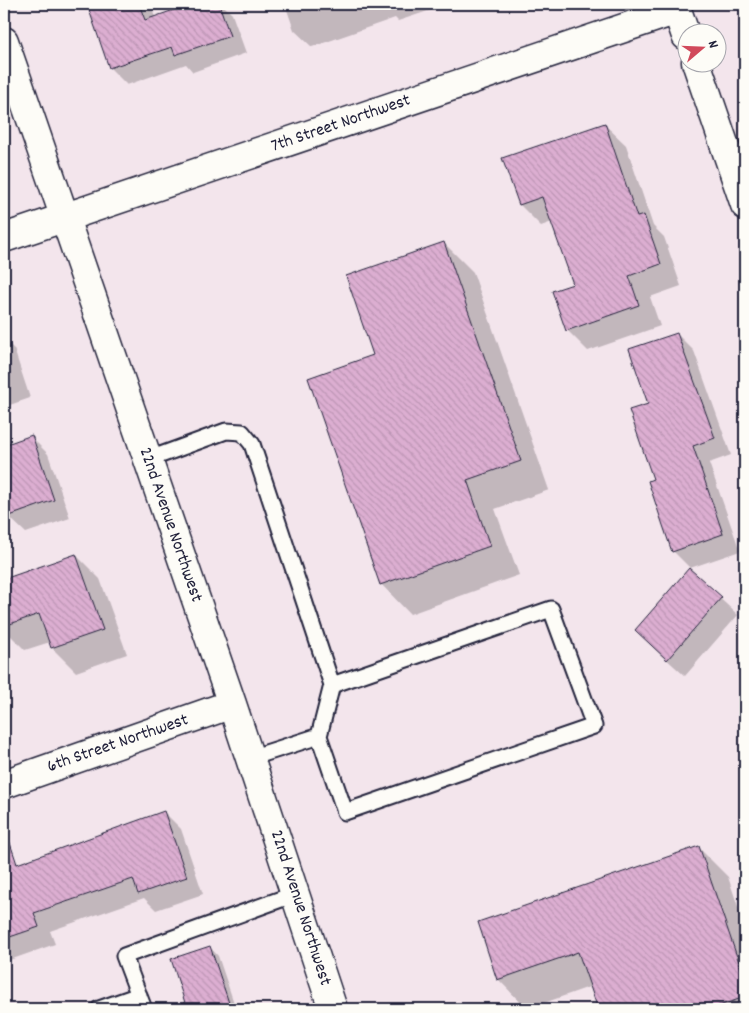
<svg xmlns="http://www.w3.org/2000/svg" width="749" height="1013" viewBox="0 0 749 1013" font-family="Dekko,sans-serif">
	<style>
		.shadow { fill: #0003 }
		.building { fill: url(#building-back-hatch); stroke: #22223b }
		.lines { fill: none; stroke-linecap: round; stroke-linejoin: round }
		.service-casing { stroke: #22223b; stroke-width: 19 }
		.minor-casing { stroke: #22223b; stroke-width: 31 }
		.service { stroke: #fdfcf7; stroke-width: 15 }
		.minor { stroke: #fdfcf7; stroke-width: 28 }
		.labels { text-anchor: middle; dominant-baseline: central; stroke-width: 4.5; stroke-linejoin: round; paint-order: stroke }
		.street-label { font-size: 18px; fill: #22223b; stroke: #fdfcf7 }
	</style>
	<defs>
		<pattern id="building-back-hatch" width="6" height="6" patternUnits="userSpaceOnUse" patternTransform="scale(1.25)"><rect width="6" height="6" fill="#dcaed1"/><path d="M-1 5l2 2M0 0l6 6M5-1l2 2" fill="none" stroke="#bc95b4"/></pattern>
	</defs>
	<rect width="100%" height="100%" fill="#f3e5ec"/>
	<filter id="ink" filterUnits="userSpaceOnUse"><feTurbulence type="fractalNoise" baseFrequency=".02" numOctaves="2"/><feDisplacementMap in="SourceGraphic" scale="10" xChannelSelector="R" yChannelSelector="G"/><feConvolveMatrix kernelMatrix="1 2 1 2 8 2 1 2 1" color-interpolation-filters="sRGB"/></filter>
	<g filter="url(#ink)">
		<path class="shadow" d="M 88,4 L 150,4 L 155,17 L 195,4 L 222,4 L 232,14 L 246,53 L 193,72 L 186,64 L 127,85 L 110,68 Z
			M 285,4 L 449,4 L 398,21 L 395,18 L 312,47 L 294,30 Z
			M 604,124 L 626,145 L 653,226 L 664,237 L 681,286 L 650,297 L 660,326 L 588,351 L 567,330 L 575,284 L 552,222 L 541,226 L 520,205 Z
			M 444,243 L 473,272 L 549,490 L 495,509 L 519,575 L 410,614 L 381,584 Z
			M 677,334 L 694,351 L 731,455 L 709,463 L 740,551 L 690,568 L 673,551 L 654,480 L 649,404 Z
			M 4,339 L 14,349 L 30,398 L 4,407 Z
			M 31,437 L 48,454 L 70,518 L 26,533 L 8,516 L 4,503 L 4,446 Z
			M 76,555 L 100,579 L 127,654 L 76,672 L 52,648 L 50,642 L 25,650 L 4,629 L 4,580 Z
			M 689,570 L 738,615 L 685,676 L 653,647 Z
			M 164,812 L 181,829 L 203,894 L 156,910 L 144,898 L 50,931 L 55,944 L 4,962 L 4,870 L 117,831 Z
			M 699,848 L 728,877 L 745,927 L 745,1009 L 599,1009 L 592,986 L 527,1009 L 498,979 Z
			M 210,947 L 218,956 L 236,1009 L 189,1009 L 172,959 Z"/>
		<path class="building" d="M 87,4 L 139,4 L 145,20 L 191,4 L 219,4 L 230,36 L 175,55 L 172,47 L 109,68 Z
			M 605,123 L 637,217 L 644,215 L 661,264 L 629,276 L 639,305 L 566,331 L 552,291 L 573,284 L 542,197 L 519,205 L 502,158 Z
			M 444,242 L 521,461 L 467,480 L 490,546 L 380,585 L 308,378 L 373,355 L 346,276 Z
			M 677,333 L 715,438 L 693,446 L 723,534 L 672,552 L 648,481 L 653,479 L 629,410 L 648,404 L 629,349 Z
			M 32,435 L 54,500 L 4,518 L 4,445 Z
			M 76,554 L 103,630 L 51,648 L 39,614 L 4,626 L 4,579 Z
			M 689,568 L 722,597 L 667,660 L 635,630 Z
			M 164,811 L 187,877 L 138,894 L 133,879 L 34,913 L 39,927 L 4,939 L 4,841 L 9,840 L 17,864 Z
			M 699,846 L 745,980 L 745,997 L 710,1009 L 598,1009 L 578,952 L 497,980 L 478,922 Z
			M 210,946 L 231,1009 L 187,1009 L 171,959 Z"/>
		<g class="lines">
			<g class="service-casing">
				<path id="service" d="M 147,460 L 226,431 L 242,432 L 252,444 L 332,685 L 319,736 L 345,812 L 594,726 L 551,609 L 332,685
					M 250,758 L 319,736
					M 99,1009 L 139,995
					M 144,1009 L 124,956 L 295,894"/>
			</g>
			<g class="minor-casing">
				<path id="minor" d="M 675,4 L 686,36
					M 4,41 L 232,704 L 333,1009
					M 696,62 L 745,205
					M 4,238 L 677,10
					M 4,784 L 232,704"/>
			</g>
			<use href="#service" class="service"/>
			<use href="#minor" class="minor"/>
		</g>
	</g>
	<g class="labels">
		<g class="street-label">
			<text transform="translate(341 124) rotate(-19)">7th Street Northwest</text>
			<text transform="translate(170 525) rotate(71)">22nd Avenue Northwest</text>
			<text transform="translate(118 744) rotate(-19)">6th Street Northwest</text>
			<text transform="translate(300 908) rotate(72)">22nd Avenue Northwest</text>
		</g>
	</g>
	<rect width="749" height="1013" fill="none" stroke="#fdfcf7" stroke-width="20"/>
	<rect x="10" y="10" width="729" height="993" fill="none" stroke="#22223b" stroke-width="2" filter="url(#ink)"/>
	<g transform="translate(702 48) rotate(71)"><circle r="24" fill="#fdfcf7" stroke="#a5a5ac"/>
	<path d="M0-4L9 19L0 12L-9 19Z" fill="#d1495b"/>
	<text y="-8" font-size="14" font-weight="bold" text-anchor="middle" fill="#22223b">N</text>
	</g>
</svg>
